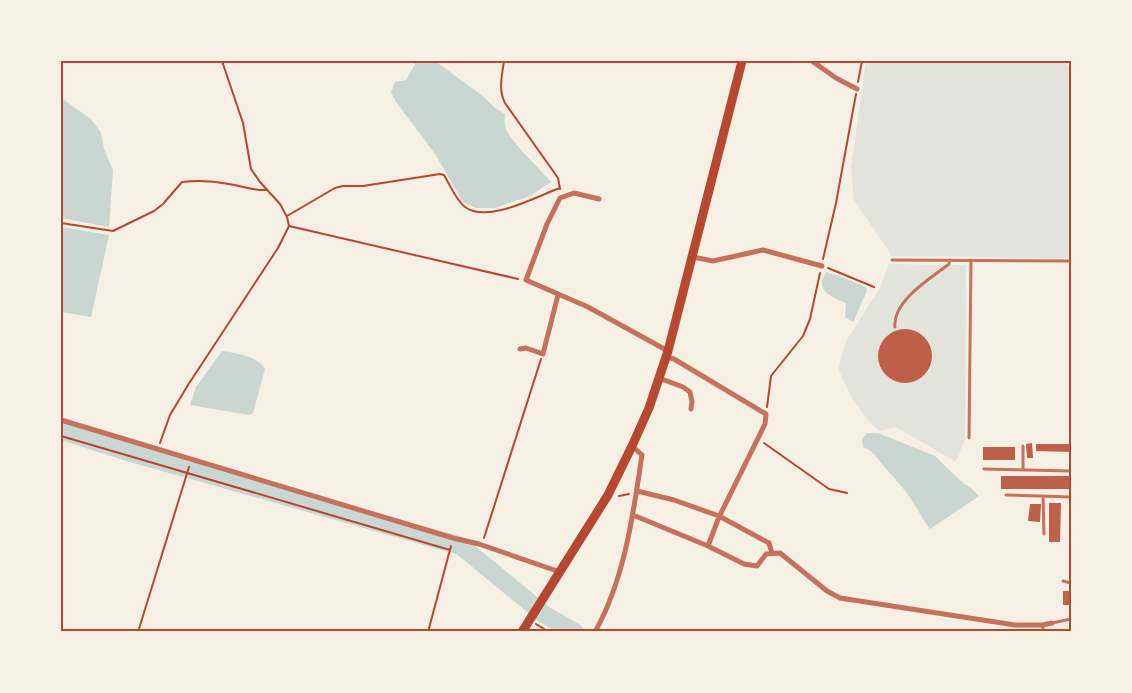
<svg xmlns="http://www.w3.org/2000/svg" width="1132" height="693" viewBox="0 0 1132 693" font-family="'Fira Sans',sans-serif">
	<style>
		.green { fill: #e2e4dc }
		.water { fill: #c9d6d2 }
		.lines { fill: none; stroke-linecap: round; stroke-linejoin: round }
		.river { stroke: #c9d6d2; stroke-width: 18 }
		.building { fill: #bf614a }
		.path { stroke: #b5482f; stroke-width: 2 }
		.service { stroke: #c5725c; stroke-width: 3 }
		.minor { stroke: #c5725c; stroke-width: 5 }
		.secondary { stroke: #b5482f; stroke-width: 9 }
		.neatline { fill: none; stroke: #b5482f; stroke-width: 2 }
	</style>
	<rect width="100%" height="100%" fill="#f6efe4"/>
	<path class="green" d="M 866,61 L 1064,61 L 1071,70 L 1071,258 L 890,256 L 890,253 L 854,200 L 851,168 Z
		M 889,264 L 966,265 L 965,439 L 956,462 L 896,427 L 879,431 C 857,409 850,396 838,368 L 846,341 L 880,288 Z"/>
	<path class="water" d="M 415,61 L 435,61 L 484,97 L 494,107 L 505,114 C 505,118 504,122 505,126 C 508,140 541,169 551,182 L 530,196 L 495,208 L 476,208 L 463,202 L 435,154 L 396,102 L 391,92 L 395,82 L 406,80 L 415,64 Z
		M 61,98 L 91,119 L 101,133 L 104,149 L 113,170 L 109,227 L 61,218 Z
		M 61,227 L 109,235 L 91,317 L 61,312 Z
		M 826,272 L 841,277 L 866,287 L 867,291 L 853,322 L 845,317 L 846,303 C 832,297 814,291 826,272 Z
		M 222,351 C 236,353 257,356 265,369 L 253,413 L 249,415 L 190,405 L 196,387 Z
		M 867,433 L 878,433 L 935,456 L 964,484 L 970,487 L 979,496 L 930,529 C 922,519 917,507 909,496 C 903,487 895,479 888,471 C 879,462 876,452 863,447 L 862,439 Z"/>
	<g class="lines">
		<path class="river" d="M 61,431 L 128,452 L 461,546 L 545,615 L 575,632"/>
	</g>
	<path class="building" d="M878 356a27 27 0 1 1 54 0a27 27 0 1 1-54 0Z
		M 1032,443 L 1033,458 L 1027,458 L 1026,444 Z
		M 1036,444 L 1071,444 L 1071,452 L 1036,451 Z
		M 983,447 L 1015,447 L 1015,460 L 983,460 Z
		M 1001,476 L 1071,476 L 1071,489 L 1001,489 Z
		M 1049,503 L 1061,503 L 1060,542 L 1049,542 Z
		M 1030,504 L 1041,504 L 1040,522 L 1028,521 Z
		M 1063,591 L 1071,591 L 1071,605 L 1063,605 Z"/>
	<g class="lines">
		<path class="path" d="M 504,61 C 502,76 498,89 505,103 L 558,178 L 560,189
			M 858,82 L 862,61
			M 287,216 L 335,188 L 343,186 L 363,186 L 440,174 L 444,175 C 450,185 456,200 465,207 C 488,224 537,196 560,188
			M 61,223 L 113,231 L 154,211 L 163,204 L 182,182 C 197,180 214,181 229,184 C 242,186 254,191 267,190
			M 289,226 L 518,279
			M 823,259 L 836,203 L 856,94
			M 828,268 L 874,287
			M 61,335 L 61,337
			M 767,407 L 771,376 L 803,336 L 810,319 L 820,273
			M 61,436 L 450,550
			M 160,443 L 170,415 L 188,385 L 278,248 L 289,226 L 287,217 L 280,204 L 260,182 L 251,169 L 243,123 L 222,61
			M 764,443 L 829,489 L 847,493
			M 619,496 L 629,494
			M 484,538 L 541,359
			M 536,624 L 549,632
			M 138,632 L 189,467
			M 428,632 L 451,546"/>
		<path class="service" d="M 892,260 L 1071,261
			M 895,327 C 892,301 931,278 949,264 L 950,260
			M 969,438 L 971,260
			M 1023,446 L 1023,470
			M 984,469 L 1071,471
			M 1006,495 L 1071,497
			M 1043,496 L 1044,534
			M 1071,497 L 1071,511
			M 1063,581 L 1071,583
			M 1052,623 L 1071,619
			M 1042,625 L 1044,632"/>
		<path class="minor" d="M 812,61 L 836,78 L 857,89
			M 599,199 L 574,193 L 560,198 L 547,224 L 526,280 L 588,307 L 668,351
			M 693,257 L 713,261 L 763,250 L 822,266
			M 520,349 L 526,348 L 543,354 L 558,295
			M 666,357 L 674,359 L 766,414 L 765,424 L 719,517 L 708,546
			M 659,378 L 683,387 L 690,392 L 692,402 L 691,409
			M 61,420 L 453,538 L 479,544 L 560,572
			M 637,491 L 674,500 L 719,516 L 769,543 L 772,553
			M 633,515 L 708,546 L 744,564 L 757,566 L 766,554 L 780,553 L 827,591 L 840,598 L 1015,625 L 1042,625 L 1052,623
			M 595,632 C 625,578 633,515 642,455 L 632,446"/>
		<path class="secondary" d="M 522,632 L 608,495 L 632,446 L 649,408 L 668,351 L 742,61"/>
	</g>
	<rect width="1132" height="693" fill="none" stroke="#f6efe4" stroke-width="125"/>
	<rect x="62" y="62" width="1008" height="568" class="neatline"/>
</svg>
